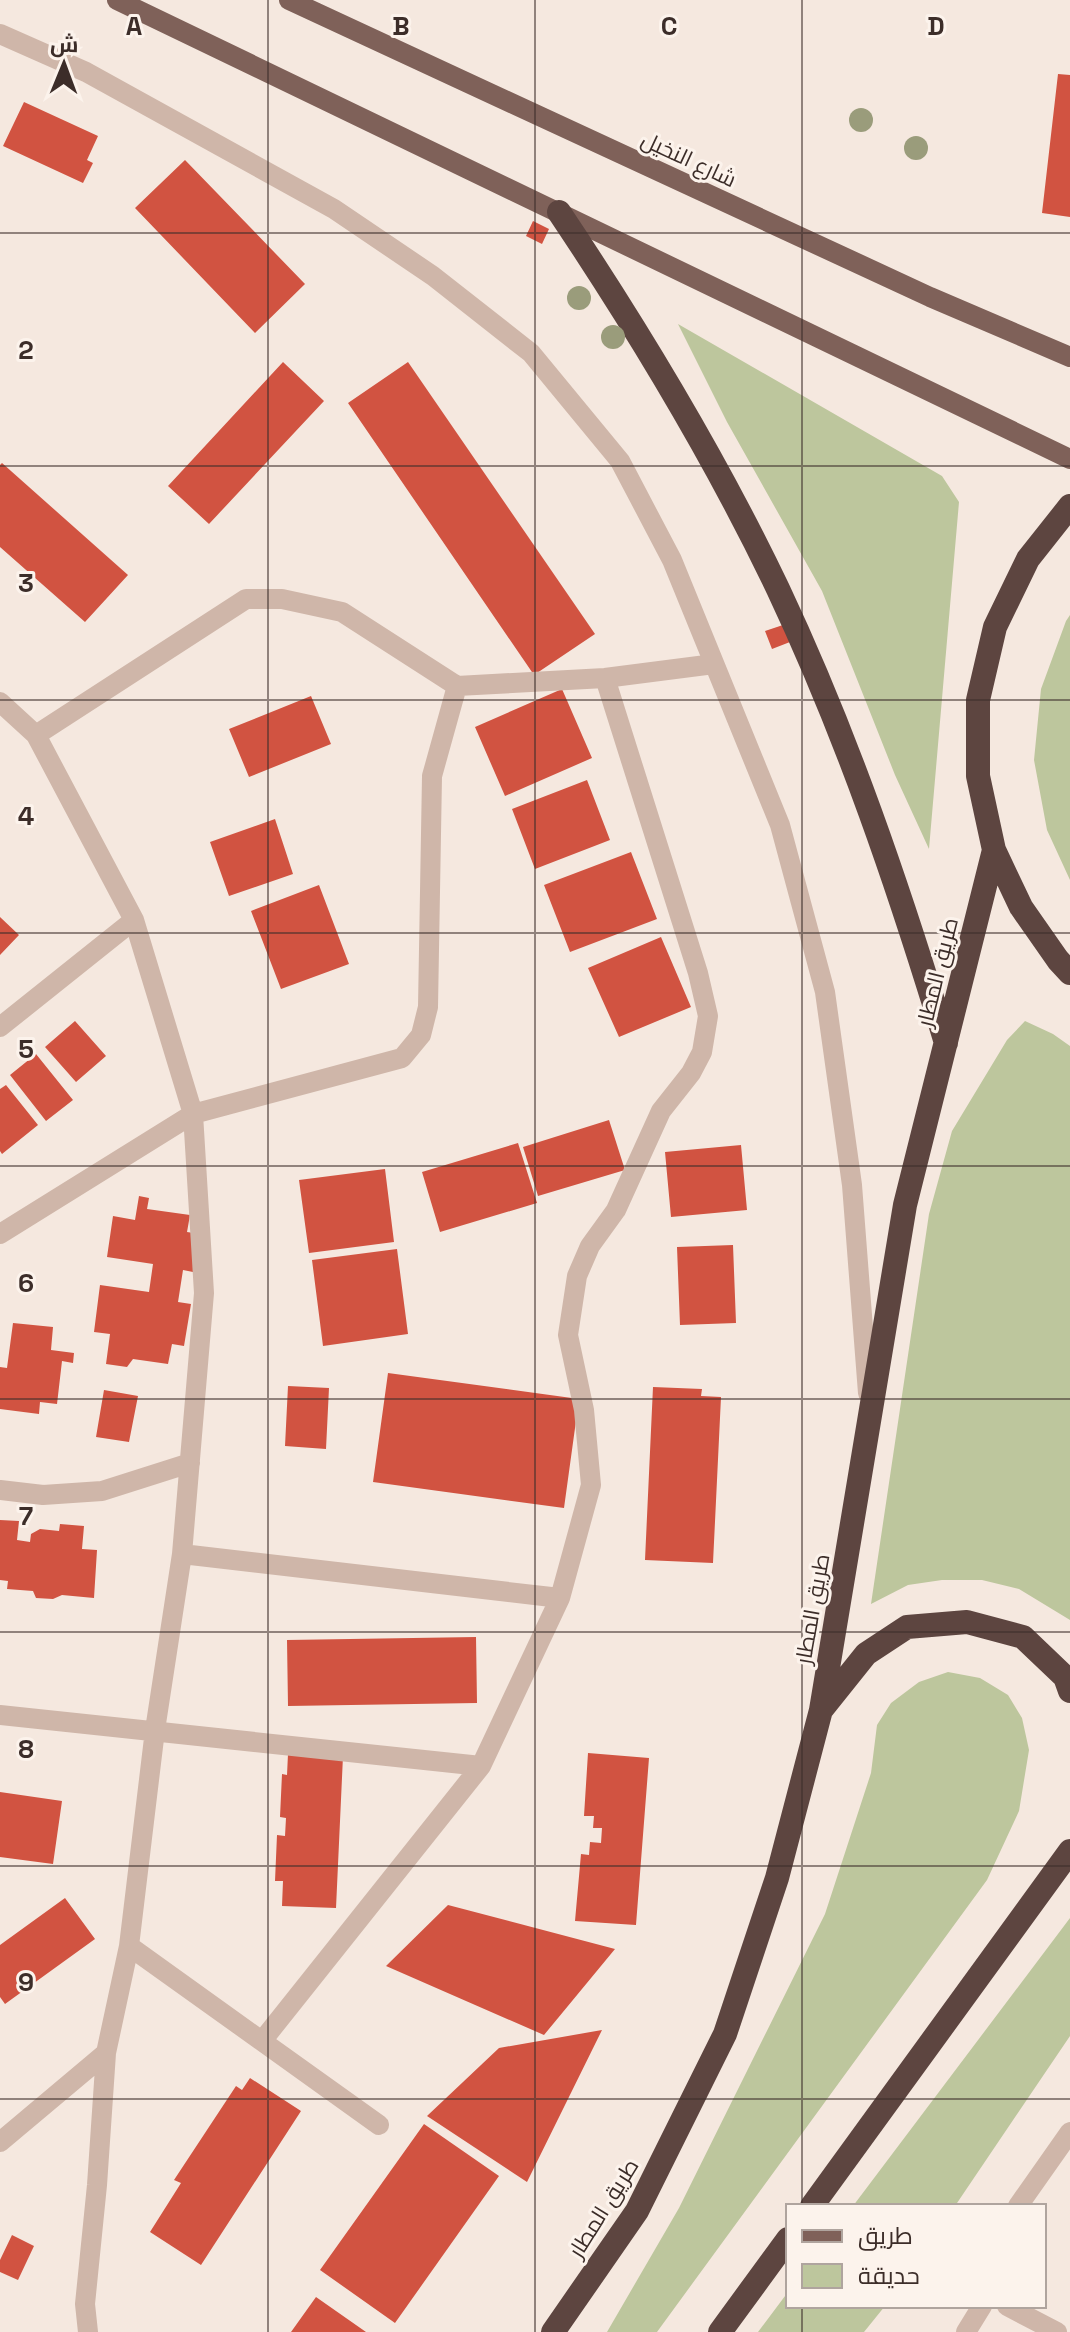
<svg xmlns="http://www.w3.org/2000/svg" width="1070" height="2332" viewBox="0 0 1070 2332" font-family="'Space Grotesk',Cairo,sans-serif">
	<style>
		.green { fill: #bdc69d }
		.building { fill: #d15341 }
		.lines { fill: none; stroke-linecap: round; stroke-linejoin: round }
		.minor { stroke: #cfb6a9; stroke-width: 20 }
		.major { stroke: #7f6159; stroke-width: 20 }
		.highway { stroke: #5d4540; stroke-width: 24 }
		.tree { fill: #9a9c7b }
		.grid { fill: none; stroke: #3c2d29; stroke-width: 2; stroke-opacity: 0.55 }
		.labels { text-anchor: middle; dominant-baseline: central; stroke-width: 6; stroke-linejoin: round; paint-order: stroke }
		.street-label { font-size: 22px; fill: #3c2d29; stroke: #fcf3ec }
		.grid-label { font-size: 26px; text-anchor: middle; font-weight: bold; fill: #3c2d29; stroke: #fcf3ec; stroke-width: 6; stroke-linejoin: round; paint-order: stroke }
	</style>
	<rect width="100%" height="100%" fill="#f5e8df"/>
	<path class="green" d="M 678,324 L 942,476 L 959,502 L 929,849 L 895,775 L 822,591 L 727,422 Z
		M 1070,615 L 1070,880 L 1047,830 L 1034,760 L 1041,689 L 1066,621 Z
		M 1025,1021 L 1053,1034 L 1070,1046 L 1070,1620 L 1019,1589 L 982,1580 L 942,1580 L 908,1585 L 871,1604 L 929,1214 L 952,1131 L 1007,1040 Z
		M 948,1672 L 980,1678 L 1008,1695 L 1022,1718 L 1029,1750 L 1019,1811 L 987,1880 L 657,2332 L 607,2332 L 679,2208 L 825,1914 L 871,1773 L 877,1725 L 891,1703 L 919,1682 Z
		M 1070,1918 L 1070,2036 L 955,2206 L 853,2206 Z
		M 788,2292 L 788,2306 L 885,2306 L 864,2332 L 758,2332 Z"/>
	<path class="building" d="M 1058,74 L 1070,75 L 1070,217 L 1042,213 Z
		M 24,102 L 98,136 L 87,160 L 93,163 L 83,183 L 3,146 Z
		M 185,160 L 305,284 L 255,333 L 135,208 Z
		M 533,221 L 549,229 L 542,244 L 526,236 Z
		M 283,362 L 324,401 L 209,524 L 168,486 Z
		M 408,362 L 595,634 L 534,675 L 348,403 Z
		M 2,463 L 128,575 L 85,622 L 0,547 L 0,465 Z
		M 783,625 L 790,642 L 772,649 L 765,631 Z
		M 562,689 L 592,758 L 505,796 L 475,727 Z
		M 311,696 L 331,744 L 249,777 L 229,729 Z
		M 587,780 L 610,840 L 535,869 L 512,809 Z
		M 275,819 L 293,874 L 229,896 L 210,842 Z
		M 631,852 L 657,919 L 570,952 L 544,885 Z
		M 319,885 L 349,964 L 281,989 L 251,911 Z
		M 0,917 L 19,935 L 0,955 Z
		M 661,937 L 691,1007 L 619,1037 L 588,968 Z
		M 75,1021 L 106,1056 L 76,1082 L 45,1047 Z
		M 36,1054 L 73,1100 L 46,1121 L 10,1075 Z
		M 6,1085 L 38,1125 L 2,1154 L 0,1151 L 0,1089 Z
		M 609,1120 L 625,1170 L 538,1196 L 523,1147 Z
		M 518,1143 L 537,1203 L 440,1232 L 422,1172 Z
		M 741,1145 L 747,1210 L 671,1217 L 665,1152 Z
		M 385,1169 L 394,1242 L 309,1253 L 299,1180 Z
		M 139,1196 L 149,1198 L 147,1209 L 190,1215 L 187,1232 L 200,1234 L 193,1272 L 183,1270 L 178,1302 L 191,1304 L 184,1346 L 172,1344 L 168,1364 L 133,1359 L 127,1367 L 106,1364 L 110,1334 L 94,1332 L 100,1285 L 149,1292 L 153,1264 L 107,1257 L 113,1216 L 135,1220 Z
		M 733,1245 L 736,1323 L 680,1325 L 677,1247 Z
		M 397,1249 L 408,1334 L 323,1346 L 312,1260 Z
		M 13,1323 L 53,1327 L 51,1350 L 74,1353 L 73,1363 L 62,1361 L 57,1404 L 40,1402 L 39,1414 L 0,1409 L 0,1367 L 7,1368 Z
		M 388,1373 L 579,1399 L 564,1508 L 373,1482 Z
		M 288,1386 L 329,1388 L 326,1449 L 285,1446 Z
		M 653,1387 L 702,1389 L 701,1396 L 721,1397 L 713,1563 L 645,1560 Z
		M 104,1390 L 138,1396 L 129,1442 L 96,1437 Z
		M 0,1520 L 19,1521 L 17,1540 L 30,1542 L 31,1534 L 40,1529 L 59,1531 L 60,1524 L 84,1526 L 82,1549 L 97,1550 L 94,1598 L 62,1595 L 53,1599 L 36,1598 L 33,1591 L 7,1589 L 8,1581 L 0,1580 Z
		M 476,1637 L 477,1703 L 288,1706 L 287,1640 Z
		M 588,1753 L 649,1758 L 636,1925 L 575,1921 L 581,1854 L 589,1855 L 590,1842 L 601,1843 L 602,1828 L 593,1828 L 594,1816 L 584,1816 Z
		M 288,1754 L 343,1756 L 336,1908 L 282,1906 L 283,1881 L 275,1881 L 277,1835 L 285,1836 L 286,1818 L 280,1817 L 282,1774 L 287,1775 Z
		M 0,1792 L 62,1801 L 53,1864 L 0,1857 Z
		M 65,1898 L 95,1939 L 5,2004 L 0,1997 L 0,1945 Z
		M 448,1905 L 615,1949 L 544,2035 L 386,1966 Z
		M 602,2030 L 527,2182 L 427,2116 L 499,2048 Z
		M 250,2078 L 301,2111 L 201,2265 L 150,2232 L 181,2183 L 174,2180 L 236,2086 L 242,2090 Z
		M 424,2124 L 499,2176 L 395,2323 L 320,2270 Z
		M 12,2235 L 34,2246 L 18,2280 L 0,2272 L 0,2260 Z
		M 316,2297 L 366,2332 L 291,2332 Z"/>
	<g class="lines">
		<path class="minor" d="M 0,34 L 86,72 L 334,209 L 433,276 L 531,353 L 620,461 L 672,560 L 780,825 L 825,992 L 852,1185 L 868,1393
			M 0,702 L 36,735 L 134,920 L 193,1114 L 204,1293 L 182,1554 L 155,1730 L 129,1946 L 106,2053 L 97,2185 L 85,2304 L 88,2332
			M 36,735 L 246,599 L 282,599 L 342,612 L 457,686 L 605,678 L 714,664
			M 0,1027 L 134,920
			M 0,1234 L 193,1114 L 402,1058 L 421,1035 L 428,1007 L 432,776 L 457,686
			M 0,1490 L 43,1495 L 102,1491 L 190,1463
			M 182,1554 L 560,1598 L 591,1485 L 584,1410 L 568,1335 L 577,1276 L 590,1246 L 616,1210 L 661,1111 L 691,1073 L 702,1052 L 708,1016 L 698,973 L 605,678
			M 0,1715 L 481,1766
			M 129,1946 L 379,2125
			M 262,2041 L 481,1766 L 560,1598
			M 0,2142 L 106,2053
			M 1018,2206 L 1070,2132
			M 1007,2306 L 1057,2332
			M 966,2332 L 982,2306"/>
		<path class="major" d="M 117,0 L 1070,459
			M 289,0 L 930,297 L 1070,357"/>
		<path class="highway" d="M 559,212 C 640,333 715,457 778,589 C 847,735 899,888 946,1043
			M 1070,506 L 1028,559 L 995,627 L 978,700 L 978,776 L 994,850 L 1021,907 L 1058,960 L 1070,973
			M 822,1709 L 866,1654 L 907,1627 L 967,1622 L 1023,1637 L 1065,1677 L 1070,1691
			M 812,2206 L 1070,1851
			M 553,2332 L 637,2211 L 725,2034 L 777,1878 L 821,1710 L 905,1205 L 994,850
			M 720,2332 L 788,2239"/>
	</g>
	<g class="tree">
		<circle cx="861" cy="120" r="12"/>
		<circle cx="916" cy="148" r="12"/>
		<circle cx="579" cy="298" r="12"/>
		<circle cx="613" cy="337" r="12"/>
	</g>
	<path class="grid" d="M 268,0 L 268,2332M 535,0 L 535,2332M 802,0 L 802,2206M 0,233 L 1070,233M 0,466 L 1070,466M 0,700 L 1070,700M 0,933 L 1070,933M 0,1166 L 1070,1166M 0,1399 L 1070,1399M 0,1632 L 1070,1632M 0,1866 L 1070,1866M 0,2099 L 1070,2099M 802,2306 L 802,2332"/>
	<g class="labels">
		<g class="street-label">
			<text transform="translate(689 159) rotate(25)">شارع النخيل</text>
			<text transform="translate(937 972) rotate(-76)">طريق المطار</text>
			<text transform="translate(812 1609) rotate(-80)">طريق المطار</text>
			<text transform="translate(603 2208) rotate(-58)">طريق المطار</text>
		</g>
	</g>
	<g class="grid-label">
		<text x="134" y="35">A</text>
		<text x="401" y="35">B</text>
		<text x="669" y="35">C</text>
		<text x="936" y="35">D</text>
		<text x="26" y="359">2</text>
		<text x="26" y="592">3</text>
		<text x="26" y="825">4</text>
		<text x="26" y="1058">5</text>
		<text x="26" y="1292">6</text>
		<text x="26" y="1525">7</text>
		<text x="26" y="1758">8</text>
		<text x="26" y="1991">9</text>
	</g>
	<rect x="786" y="2204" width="260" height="104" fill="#fcf3ec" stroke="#afa49e" stroke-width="2"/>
	<rect x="802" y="2230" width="40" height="12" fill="#7f6159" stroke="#afa49e" stroke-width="2"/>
	<text x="858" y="2244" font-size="24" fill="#3c2d29">طريق</text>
	<rect x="802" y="2264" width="40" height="24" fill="#bdc69d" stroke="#afa49e" stroke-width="2"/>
	<text x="858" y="2284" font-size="24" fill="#3c2d29">حديقة</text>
	<g transform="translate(64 64) rotate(1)" stroke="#fcf3ec" stroke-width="6" paint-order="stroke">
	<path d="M0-6L14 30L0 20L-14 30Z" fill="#3c2d29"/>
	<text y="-12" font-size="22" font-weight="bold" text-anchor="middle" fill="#3c2d29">ش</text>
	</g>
</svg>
